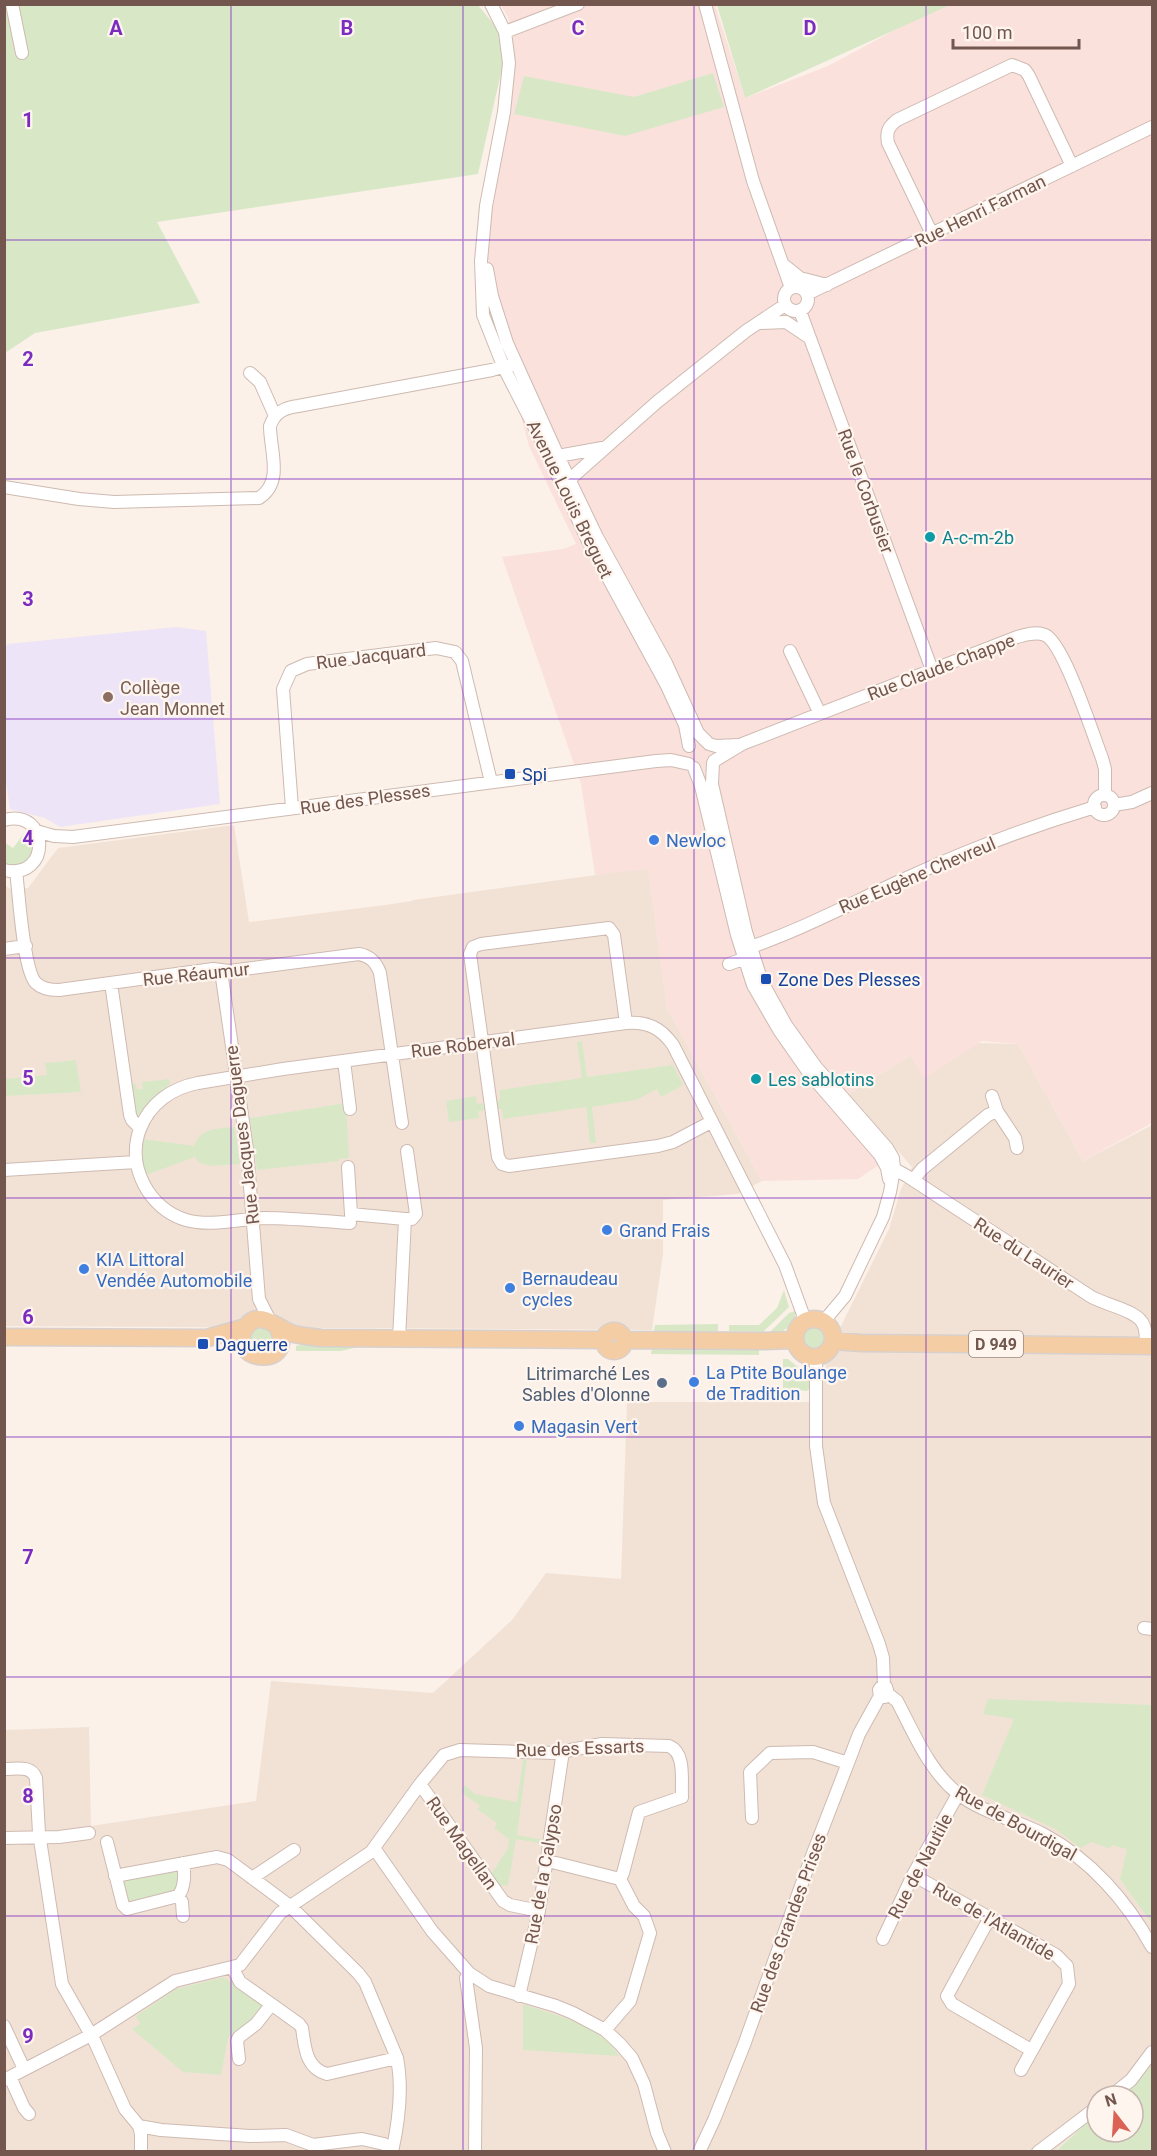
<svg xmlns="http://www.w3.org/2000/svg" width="1157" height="2156" viewBox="0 0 1157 2156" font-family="Roboto,sans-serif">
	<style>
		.residential { fill: #f2e2d6 }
		.commercial { fill: #fae1dc }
		.education { fill: #eee4f7 }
		.green { fill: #d8e8c7 }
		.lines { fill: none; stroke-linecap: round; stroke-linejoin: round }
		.minor-casing { stroke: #cebab1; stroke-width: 14 }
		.major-casing { stroke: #d8d0cd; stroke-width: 19 }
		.minor { stroke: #fff; stroke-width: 12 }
		.major { stroke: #f5cda5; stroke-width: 16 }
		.grid { fill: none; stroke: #7b2cbf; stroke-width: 1.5; stroke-opacity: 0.55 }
		.culture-dot { fill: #0f9aa8; stroke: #fef5ee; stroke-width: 2 }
		.education-dot { fill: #8d6e63; stroke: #fef5ee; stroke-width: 2 }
		.transit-dot { fill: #1a4fb4; stroke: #fef5ee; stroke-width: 2 }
		.shop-dot { fill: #3f7fe0; stroke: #fef5ee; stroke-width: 2 }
		.service-dot { fill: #5c6f8a; stroke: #fef5ee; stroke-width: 2 }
		.labels { text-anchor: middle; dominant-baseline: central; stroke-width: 4.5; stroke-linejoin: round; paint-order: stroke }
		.shield { fill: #fef5ee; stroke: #9d867d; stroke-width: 1.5 }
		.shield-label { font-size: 16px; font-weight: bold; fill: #73564d }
		.street-label { font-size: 18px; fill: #73564d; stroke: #fef5ee }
		.culture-label { font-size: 18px; fill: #0d838f; stroke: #fef5ee; text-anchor: start }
		.education-label { font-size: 18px; fill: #785e54; stroke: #fef5ee; text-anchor: start }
		.transit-label { font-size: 18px; fill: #164399; stroke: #fef5ee; text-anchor: start }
		.shop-label { font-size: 18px; fill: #366cbe; stroke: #fef5ee; text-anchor: start }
		.service-label { font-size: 18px; fill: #4e5e75; stroke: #fef5ee; text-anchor: end }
		.grid-label { font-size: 20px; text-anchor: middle; font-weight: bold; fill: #7b2cbf; stroke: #fef5ee; stroke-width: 4.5; stroke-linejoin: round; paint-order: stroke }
	</style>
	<rect width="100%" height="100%" fill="#fbf1e8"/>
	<path class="residential" d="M 234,825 L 249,922 L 385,905 L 412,901 L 413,900 L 648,868 L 667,1008 L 762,1181 L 738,1194 L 663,1200 L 663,1254 L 652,1330 L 5,1326 L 4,885 L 11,889 L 28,888 L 58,848 Z
		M 977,1043 L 1018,1044 L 1083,1161 L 1152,1125 L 1152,2063 L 1116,2096 L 1097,2096 L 1097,2113 L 1055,2151 L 5,2151 L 4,1730 L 89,1727 L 91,1826 L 256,1801 L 271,1681 L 433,1693 L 512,1620 L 546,1573 L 621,1579 L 627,1402 L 812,1402 L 841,1326 L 889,1229 L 901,1189 L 912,1167 L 848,1094 L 910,1056 Z"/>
	<path class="commercial" d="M 501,5 L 715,5 L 745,98 L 828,66 L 912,21 L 948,5 L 1152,5 L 1152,1123 L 1083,1161 L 1018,1044 L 982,1041 L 924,1079 L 910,1056 L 848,1094 L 898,1152 L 858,1179 L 762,1181 L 667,1008 L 648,869 L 595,875 L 581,784 L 502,557 L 563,549 L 576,544 L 529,446 L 481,267 L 513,37 L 508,17 Z"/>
	<path class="education" d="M 176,627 L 206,631 L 220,804 L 60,827 L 45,818 L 10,809 L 4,769 L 5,647 L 8,644 Z"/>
	<path class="green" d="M 5,5 L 478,5 L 508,42 L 478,174 L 157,222 L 200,303 L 35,333 L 5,353 Z
		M 717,5 L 717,4 L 950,5 L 745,98 Z
		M 713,73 L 724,107 L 625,136 L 514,114 L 524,76 L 634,97 Z
		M 29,827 L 36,848 L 28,863 L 5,866 L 4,842 L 13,848 Z
		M 582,1041 L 587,1077 L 673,1065 L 683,1085 L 661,1097 L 657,1089 L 636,1100 L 592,1107 L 596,1143 L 590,1143 L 586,1107 L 503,1119 L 502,1109 L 496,1109 L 495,1101 L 500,1100 L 500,1090 L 582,1078 L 577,1042 Z
		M 76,1060 L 81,1092 L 5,1096 L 5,1079 L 47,1075 L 45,1063 Z
		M 169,1079 L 170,1084 L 150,1101 L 140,1114 L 135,1116 L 129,1084 L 135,1083 L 137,1089 L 143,1089 L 142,1082 Z
		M 476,1096 L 477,1104 L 483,1103 L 484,1111 L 478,1111 L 479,1118 L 449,1122 L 446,1101 Z
		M 346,1103 L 349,1158 L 339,1159 L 339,1161 L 257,1170 L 250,1118 Z
		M 235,1127 L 240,1164 L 212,1166 L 199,1163 L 195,1157 L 146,1175 L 142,1164 L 143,1139 L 194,1146 C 201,1127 217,1129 235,1127 Z
		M 784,1290 L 789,1307 L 763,1332 L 729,1331 L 729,1325 L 759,1325 L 777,1308 Z
		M 795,1311 L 795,1318 C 790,1328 779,1336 767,1335 L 789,1313 Z
		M 718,1324 L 718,1331 L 654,1331 L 655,1325 Z
		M801 1338a13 13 0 1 1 26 0a13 13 0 1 1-26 0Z
		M 254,1327 L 270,1327 L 275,1342 L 266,1351 L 249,1344 L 250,1331 Z
		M 305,1344 L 367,1345 L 341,1351 L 296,1351 L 296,1346 Z
		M 759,1346 L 759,1355 L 651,1354 L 652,1348 Z
		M 783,1359 L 788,1359 L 809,1376 L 809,1389 L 807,1391 L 783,1389 Z
		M 988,1699 L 1152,1705 L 1152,1924 L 1120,1879 L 1127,1849 L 1112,1845 L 1110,1849 L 1092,1842 L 1080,1848 L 1057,1830 L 982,1795 L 1014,1719 L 983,1714 Z
		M 527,1758 L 517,1835 L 545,1840 L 544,1844 L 516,1839 L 508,1886 L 502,1885 L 500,1891 L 490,1876 L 508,1848 L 509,1839 L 494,1828 L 497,1823 L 477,1809 L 480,1806 L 461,1792 L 465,1785 L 475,1794 L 517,1802 L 523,1760 Z
		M 176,1870 L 179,1872 L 178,1890 L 131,1904 L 126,1901 L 122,1882 L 124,1879 Z
		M 224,1977 L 264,2006 L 252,2021 L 228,2038 L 221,2075 L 183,2072 L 132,2029 L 140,2024 L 136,2016 L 176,1989 Z
		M 523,2004 C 555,2015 601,2025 619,2056 L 523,2050 Z
		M 1152,2063 L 1152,2151 L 1055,2152 L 1097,2113 L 1097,2132 L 1133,2132 L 1133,2096 L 1116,2096 Z"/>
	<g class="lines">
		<g class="minor-casing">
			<path id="minor" d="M 12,4 L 22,53
				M 491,4 L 505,32 L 509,63 L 504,112 L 486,206 L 481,261 L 483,315 L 504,368 L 540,438 L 588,541 L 667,686 L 685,725 L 689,746
				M 705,4 L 753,181 L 791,288
				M 505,32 L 578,4
				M 932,234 L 888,143 C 886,132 888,127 897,120 L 1012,65 L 1025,70 L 1029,76 L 1072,166
				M 785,266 L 800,278 L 827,285
				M 487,269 L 492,296 L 507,343 L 558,456 L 597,537 L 666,663 L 698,733 L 707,742
				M784 299a12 12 0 1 1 24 0a12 12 0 1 1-24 0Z
				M 807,294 L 1152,127
				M 800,311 L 932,670
				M 760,323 L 786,322 L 810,338
				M 250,373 L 260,382 L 275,416
				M 552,459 L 558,456 L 602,448
				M 562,483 L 569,480 L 657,402 L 746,331 L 785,305
				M 4,487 L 79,499 L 114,502 L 259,498 C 284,482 270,451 270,426 C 275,412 284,408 298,406 L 492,370 L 516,363
				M 790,651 L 820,714
				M 709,744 L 716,746 L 738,745
				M 714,761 L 742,744 L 1017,637 C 1025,635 1036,631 1045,635 C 1064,643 1093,735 1102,758 L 1105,769 L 1105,795
				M 713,763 L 712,784 L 746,932 L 762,982 L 786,1025 L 816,1067 L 887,1148 L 893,1158 L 894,1169 L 890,1192 L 883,1217 L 845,1296 L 824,1321
				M 694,768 L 701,786 L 737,935 L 753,985 L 779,1030 L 809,1073 L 880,1155 L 887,1168 L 889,1179
				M1094 805a10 10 0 1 1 20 0a10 10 0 1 1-20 0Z
				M 1114,805 L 1132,802 L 1152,793
				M 292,808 L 283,689 L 291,671 L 307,664 L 436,648 L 455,652 L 462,661 L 491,782
				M 4,820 C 50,807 52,881 4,870
				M 36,831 L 54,836 L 73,837 L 656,761 L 671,760 L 689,764
				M 16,871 C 19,893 23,970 36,983 C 42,989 51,990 59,990 L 213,969 L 229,971 L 359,954 C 370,956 376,962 380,973 L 402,1123
				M 4,949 L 26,946
				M 745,949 C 802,930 855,901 909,877 C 970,849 1032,826 1095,807
				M 729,964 L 743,959
				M 221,971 L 247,1149 L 259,1299 L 270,1321
				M 111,983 L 130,1115 L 132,1120 L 140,1128
				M 626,1023 L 614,935 L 609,928 L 481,944 L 473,947 L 470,954 L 498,1157 L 502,1164 L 509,1166 L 658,1146 L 673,1142 L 711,1122
				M 344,1061 L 350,1109
				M 992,1096 L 997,1111 L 1015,1138 L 1017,1148
				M 348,1167 L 351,1214 L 405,1219 L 399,1339
				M 887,1168 L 894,1169 L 907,1176 L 1090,1296 C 1104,1305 1139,1310 1144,1326 C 1146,1332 1146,1339 1146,1345
				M 4,1170 L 136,1162
				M 913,1180 L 922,1169 L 988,1115 L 997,1111
				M 405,1219 L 412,1219 L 416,1214 L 407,1151
				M 350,1223 C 322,1221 292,1218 264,1218 C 239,1219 211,1227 186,1220 C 149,1209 126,1166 140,1129 C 150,1103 172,1088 198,1083 L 283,1069 L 626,1023 C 647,1021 661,1028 673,1045 L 785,1265 L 805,1320
				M 816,1357 L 816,1446 L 824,1503 L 879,1644 L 883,1658 L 884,1687
				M 1144,1628 L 1152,1629
				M 888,1694 L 897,1701 C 914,1733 928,1769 957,1793 C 981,1812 1015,1820 1043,1834 C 1090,1859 1127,1901 1152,1947
				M 4,1769 C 17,1769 31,1765 36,1778 L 39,1833 L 62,1984 L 94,2040 L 125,2109 L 139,2126 L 161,2130 L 250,2136 L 286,2135 L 313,2145 L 362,2139 L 384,2144 L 392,2151
				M 420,1784 L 503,1901 L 510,1905 L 539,1911
				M 752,1818 L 750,1772 L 770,1753 L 813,1752 L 848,1763
				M 4,1838 L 59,1837 L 89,1833
				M 107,1842 L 123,1905 L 127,1909 L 178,1896 C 185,1888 185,1873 183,1863
				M 374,1848 L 432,1931 L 469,1973 L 489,1986 L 556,2006 L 573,2013 L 605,2030 L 620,2044 L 632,2058 L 644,2084 L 657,2133 L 665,2152
				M 548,1861 L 620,1879
				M 913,1875 L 1056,1955 L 1067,1966 L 1069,1984 L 1021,2070
				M 115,1876 L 217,1857 L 228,1860 L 290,1906 L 358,1973 L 365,1982 L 397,2058 L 327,2074 C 305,2068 305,2046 302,2028 L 299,2024 L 240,1982 L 232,1967
				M 252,1878 L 294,1850
				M 178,1896 L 182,1902 L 183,1916
				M 989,1919 L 947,1996 L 952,2004 L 1031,2050
				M 883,1939 L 913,1875 L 958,1794
				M 469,1973 L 466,1978 L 476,2048 L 475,2152
				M 519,1996 L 539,1911 L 563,1751
				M 4,2026 L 24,2069
				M 239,2059 L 237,2041 L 239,2037 L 256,2024 L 271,2005
				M 10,2077 L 24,2108 L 29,2114
				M 4,2080 L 91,2035 L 175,1981 L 240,1965 L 280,1913 L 371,1852 L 420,1784 L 444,1755 L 460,1750 L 555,1753 L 602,1744 L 669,1746 C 686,1753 681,1780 682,1797 L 639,1812 L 623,1873 L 620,1879 L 634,1906 L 644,1916 L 650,1933 L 630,2001 L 605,2030
				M 1111,2096 L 1131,2080 L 1152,2052
				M 139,2126 L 141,2134 L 141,2152
				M 392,2152 C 399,2121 403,2089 397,2058
				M 699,2152 L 714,2120 L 744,2045 L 810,1861 L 848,1763 L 859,1734 L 880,1696 L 879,1690 L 881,1687 L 886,1687 L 888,1694 L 885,1697 L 880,1696
				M 1038,2152 L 1097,2107"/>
		</g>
		<g class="major-casing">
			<path id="major" d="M795 1338a19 19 0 1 1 38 0a19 19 0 1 1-38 0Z
				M 278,1328 C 297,1371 223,1361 246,1327 C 259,1307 279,1330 294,1334 C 303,1336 312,1337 321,1338 L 604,1340
				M604 1341a10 10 0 1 1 20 0a10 10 0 1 1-20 0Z
				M 4,1337 L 207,1338 L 246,1327
				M 624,1340 L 763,1341 L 795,1340
				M 834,1341 L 861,1343 L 1152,1346"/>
		</g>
		<use href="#minor" class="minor"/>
		<use href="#major" class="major"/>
	</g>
	<path class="grid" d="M 231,4 L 231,2152M 463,4 L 463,2152M 694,4 L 694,2152M 926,4 L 926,2152M 4,240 L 1152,240M 4,479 L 1152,479M 4,719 L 1152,719M 4,958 L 1152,958M 4,1198 L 1152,1198M 4,1437 L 1152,1437M 4,1677 L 1152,1677M 4,1916 L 1152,1916"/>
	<g class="culture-dot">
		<circle cx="930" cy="537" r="6"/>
		<circle cx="756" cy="1079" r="6"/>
	</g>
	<circle class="education-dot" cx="108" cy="697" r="6"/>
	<g class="transit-dot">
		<rect x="504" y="768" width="12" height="12" rx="3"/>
		<rect x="760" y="973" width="12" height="12" rx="3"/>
		<rect x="197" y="1338" width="12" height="12" rx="3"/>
	</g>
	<g class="shop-dot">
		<circle cx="654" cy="840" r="6"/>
		<circle cx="607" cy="1230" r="6"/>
		<circle cx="84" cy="1269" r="6"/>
		<circle cx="510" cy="1288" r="6"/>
		<circle cx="694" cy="1382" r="6"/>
		<circle cx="519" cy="1426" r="6"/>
	</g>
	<circle class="service-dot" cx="662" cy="1383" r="6"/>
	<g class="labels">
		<rect class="shield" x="969" y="1331" width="54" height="26" rx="4.5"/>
		<g class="shield-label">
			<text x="996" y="1344">D 949</text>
		</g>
		<g class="street-label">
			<text transform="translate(980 211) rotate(-26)">Rue Henri Farman</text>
			<text transform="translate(866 491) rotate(70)">Rue le Corbusier</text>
			<text transform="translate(570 499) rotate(64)">Avenue Louis Breguet</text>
			<text transform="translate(371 656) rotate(-7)">Rue Jacquard</text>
			<text transform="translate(941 667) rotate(-21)">Rue Claude Chappe</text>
			<text transform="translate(365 799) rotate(-8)">Rue des Plesses</text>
			<text transform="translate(917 875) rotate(-23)">Rue Eugène Chevreul</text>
			<text transform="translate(196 974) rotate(-6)">Rue Réaumur</text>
			<text transform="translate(463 1045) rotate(-7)">Rue Roberval</text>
			<text transform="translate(242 1135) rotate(-97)">Rue Jacques Daguerre</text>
			<text transform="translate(1024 1253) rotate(33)">Rue du Laurier</text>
			<text transform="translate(580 1748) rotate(-2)">Rue des Essarts</text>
			<text transform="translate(1016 1823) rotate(29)">Rue de Bourdigal</text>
			<text transform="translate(462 1843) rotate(55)">Rue Magellan</text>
			<text transform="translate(920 1866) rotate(-62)">Rue de Nautile</text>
			<text transform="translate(543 1874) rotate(-80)">Rue de la Calypso</text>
			<text transform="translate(994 1921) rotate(30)">Rue de l'Atlantide</text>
			<text transform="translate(788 1923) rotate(-70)">Rue des Grandes Prises</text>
		</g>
		<g class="culture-label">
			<text x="942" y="537">A-c-m-2b</text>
			<text x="768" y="1079">Les sablotins</text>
		</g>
		<g class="education-label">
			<text x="120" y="687">Collège<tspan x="120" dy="21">Jean Monnet</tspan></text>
		</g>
		<g class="transit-label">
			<text x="522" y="774">Spi</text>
			<text x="778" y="979">Zone Des Plesses</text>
			<text x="215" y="1344">Daguerre</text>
		</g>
		<g class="shop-label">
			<text x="666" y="840">Newloc</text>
			<text x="619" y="1230">Grand Frais</text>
			<text x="96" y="1259">KIA Littoral<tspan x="96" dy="21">Vendée Automobile</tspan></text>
			<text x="522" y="1278">Bernaudeau<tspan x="522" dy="21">cycles</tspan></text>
			<text x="706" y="1372">La Ptite Boulange<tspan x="706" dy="21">de Tradition</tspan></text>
			<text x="531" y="1426">Magasin Vert</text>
		</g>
		<g class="service-label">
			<text x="650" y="1373">Litrimarché Les<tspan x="650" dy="21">Sables d'Olonne</tspan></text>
		</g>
	</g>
	<g class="grid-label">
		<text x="116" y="35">A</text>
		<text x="347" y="35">B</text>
		<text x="578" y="35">C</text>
		<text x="810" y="35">D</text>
		<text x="28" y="127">1</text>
		<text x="28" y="366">2</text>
		<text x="28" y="606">3</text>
		<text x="28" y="845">4</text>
		<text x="28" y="1085">5</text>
		<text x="28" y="1324">6</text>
		<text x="28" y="1564">7</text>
		<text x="28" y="1803">8</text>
		<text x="28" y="2043">9</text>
	</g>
	<rect width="1157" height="2156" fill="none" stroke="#73564d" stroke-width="12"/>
	<g transform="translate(1115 2114) rotate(343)"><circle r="28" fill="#fef5ee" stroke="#c6b5ae" stroke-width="1.5"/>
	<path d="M0-4.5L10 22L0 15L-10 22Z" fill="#dc6255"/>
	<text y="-9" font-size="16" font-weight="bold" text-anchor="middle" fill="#73564d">N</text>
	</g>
	<path d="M953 39v9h126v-9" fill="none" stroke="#73564d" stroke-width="3"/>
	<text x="962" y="39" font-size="18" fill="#73564d" stroke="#fef5ee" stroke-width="4.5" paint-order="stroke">100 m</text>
</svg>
